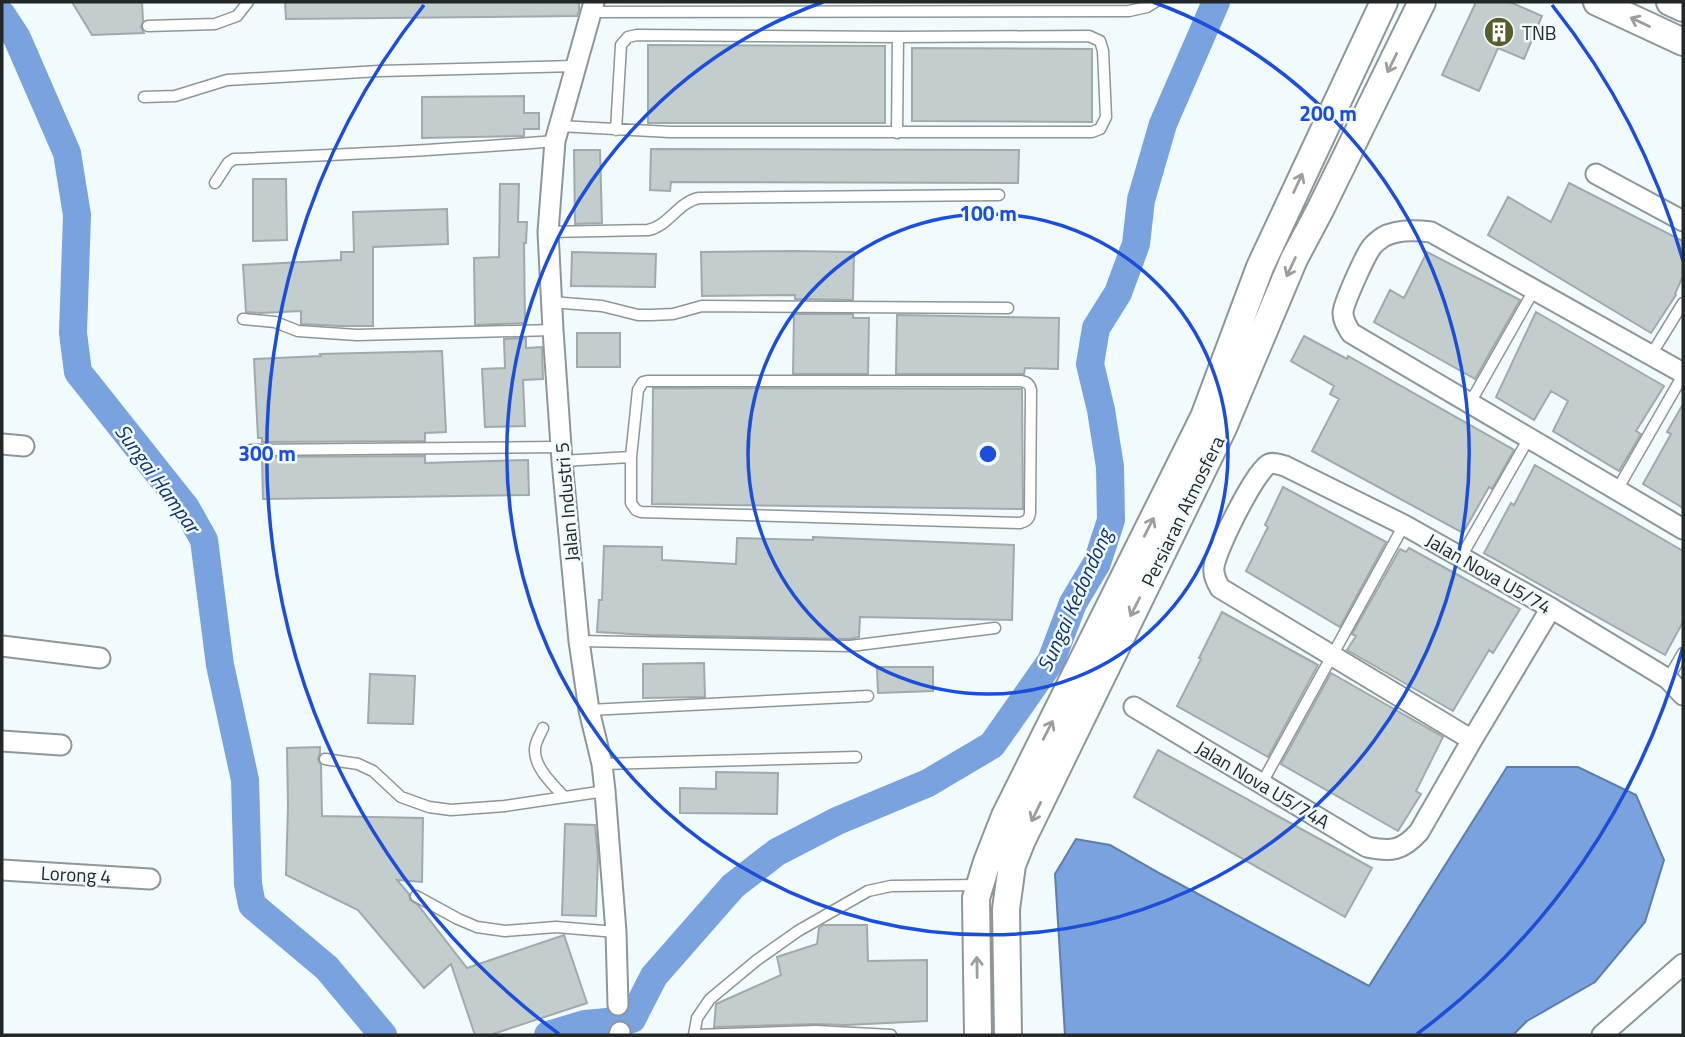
<svg xmlns="http://www.w3.org/2000/svg" width="1685" height="1037" viewBox="0 0 1685 1037" font-family="'Titillium Web',sans-serif">
	<style>
		.water { fill: #79a2df; stroke: #5f7da8; stroke-width: 2 }
		.lines { fill: none; stroke-linecap: round; stroke-linejoin: round }
		.river { stroke: #79a2df; stroke-width: 28 }
		.building { fill: #c4cdcd; stroke: #a1aaaa; stroke-width: 2 }
		.lane-casing { stroke: #8e9699; stroke-width: 13 }
		.street-casing { stroke: #8e9699; stroke-width: 23 }
		.secondary-casing { stroke: #8e9699; stroke-width: 30 }
		.lane { stroke: #fff; stroke-width: 10 }
		.street { stroke: #fff; stroke-width: 19 }
		.secondary { stroke: #fff; stroke-width: 26 }
		.oneway { stroke: #9c9e9e }
		.ring { fill: none; stroke: #1d4ed8; stroke-width: 3.5 }
		.labels { text-anchor: middle; dominant-baseline: central; stroke-width: 5; stroke-linejoin: round; paint-order: stroke }
		.poi-label { font-size: 19px; fill: #232728; stroke: #f1fafc; text-anchor: start }
		.street-label { font-size: 19px; fill: #232728; stroke: #f1fafc }
		.water-label { font-size: 21px; font-style: italic; fill: #0e346b; stroke: #f1fafc }
		.centre { fill: #1d4ed8; stroke: #f1fafc; stroke-width: 3.5 }
		.ring-label { font-size: 21px; text-anchor: middle; font-weight: bold; fill: #1d4ed8; stroke: #f1fafc; stroke-width: 5; stroke-linejoin: round; paint-order: stroke }
	</style>
	<rect width="100%" height="100%" fill="#f1fafc"/>
	<path class="water" d="M 1507,767 L 1578,767 L 1636,795 L 1664,860 L 1645,922 L 1595,982 L 1527,1021 L 1513,1035 L 1065,1035 L 1055,874 L 1076,839 L 1110,845 L 1161,874 L 1369,986 Z"/>
	<g class="lines">
		<path class="river" d="M 2,15 L 17,38 L 67,153 L 77,215 L 73,333 L 78,372 L 186,508 L 204,540 L 220,665 L 245,780 L 248,884 L 252,905 L 327,968 L 383,1035
			M 548,1035 L 585,1024 L 607,1022 L 620,1023 L 632,1019 L 654,976 L 733,886 L 777,852 L 837,821 L 928,783 L 992,745 L 1051,661 L 1073,603 L 1097,563 L 1111,520 L 1110,467 L 1101,410 L 1090,364 L 1096,328 L 1118,293 L 1136,244 L 1141,200 L 1163,124 L 1216,2"/>
	</g>
	<path class="building" d="M 72,2 L 142,2 L 143,21 L 141,27 L 144,33 L 92,35 Z
		M 285,2 L 579,2 L 579,10 L 577,16 L 286,19 Z
		M 1476,2 L 1510,2 L 1542,16 L 1524,59 L 1498,48 L 1479,91 L 1442,75 Z
		M 648,45 L 885,46 L 885,123 L 648,123 Z
		M 912,48 L 1092,49 L 1092,122 L 912,121 Z
		M 524,96 L 524,113 L 539,113 L 539,129 L 524,129 L 524,136 L 422,138 L 422,97 Z
		M 651,149 L 1019,150 L 1018,183 L 671,182 L 670,191 L 650,190 Z
		M 574,150 L 600,150 L 602,223 L 575,224 Z
		M 253,179 L 286,179 L 287,240 L 253,241 Z
		M 1569,183 L 1683,241 L 1683,276 L 1675,294 L 1676,295 L 1651,333 L 1488,235 L 1508,197 L 1551,222 Z
		M 500,184 L 519,184 L 518,222 L 527,222 L 526,243 L 524,243 L 525,323 L 475,325 L 474,258 L 499,257 Z
		M 447,209 L 448,244 L 373,247 L 373,326 L 339,326 L 301,324 L 301,311 L 261,313 L 246,312 L 243,265 L 341,260 L 341,252 L 354,252 L 353,212 Z
		M 797,251 L 854,252 L 853,300 L 795,299 L 795,295 L 702,296 L 701,252 Z
		M 572,252 L 656,254 L 655,287 L 571,286 Z
		M 1427,252 L 1520,300 L 1475,379 L 1374,322 L 1390,290 L 1404,298 Z
		M 1536,312 L 1664,386 L 1636,431 L 1641,434 L 1619,471 L 1553,431 L 1568,401 L 1551,391 L 1534,420 L 1496,397 Z
		M 794,314 L 853,314 L 853,318 L 869,318 L 868,374 L 793,374 Z
		M 897,315 L 1059,318 L 1058,369 L 1025,368 L 1024,374 L 896,374 Z
		M 577,333 L 620,333 L 620,367 L 577,367 Z
		M 1304,336 L 1347,359 L 1348,356 L 1514,450 L 1492,489 L 1489,487 L 1463,533 L 1312,451 L 1339,399 L 1330,394 L 1334,386 L 1291,361 Z
		M 526,338 L 526,348 L 542,347 L 543,379 L 523,380 L 525,426 L 485,427 L 482,369 L 505,368 L 504,339 Z
		M 442,351 L 446,432 L 425,433 L 425,441 L 262,442 L 262,438 L 258,438 L 254,359 L 321,356 L 320,354 Z
		M 653,388 L 1022,389 L 1023,509 L 652,504 Z
		M 1683,404 L 1683,508 L 1643,484 L 1671,434 L 1667,432 Z
		M 425,456 L 425,463 L 528,460 L 529,495 L 263,499 L 262,457 Z
		M 1535,465 L 1683,551 L 1683,622 L 1665,655 L 1484,553 L 1511,503 L 1514,505 Z
		M 1283,487 L 1386,542 L 1340,627 L 1246,571 L 1268,527 L 1265,525 Z
		M 813,537 L 1014,545 L 1012,620 L 860,617 L 859,637 L 850,639 L 649,635 L 597,632 L 599,600 L 602,600 L 604,546 L 662,547 L 662,560 L 736,564 L 737,538 L 813,540 Z
		M 1409,548 L 1520,609 L 1493,653 L 1489,650 L 1453,711 L 1347,650 L 1356,636 L 1352,634 L 1400,549 L 1406,552 Z
		M 1222,612 L 1318,665 L 1268,757 L 1177,706 L 1201,659 L 1199,658 Z
		M 704,663 L 705,697 L 643,698 L 643,664 Z
		M 877,667 L 933,667 L 933,691 L 878,693 Z
		M 1331,673 L 1443,737 L 1416,791 L 1421,794 L 1398,831 L 1281,764 Z
		M 370,674 L 415,676 L 413,724 L 368,723 Z
		M 320,747 L 320,753 L 318,759 L 321,765 L 322,816 L 423,818 L 422,882 L 397,880 L 409,894 L 410,900 L 418,905 L 467,968 L 564,935 L 587,1003 L 490,1035 L 475,1035 L 451,964 L 424,988 L 358,910 L 286,875 L 288,806 L 287,748 Z
		M 1158,750 L 1372,868 L 1345,917 L 1134,797 Z
		M 716,772 L 778,773 L 777,814 L 680,813 L 680,788 L 716,789 Z
		M 565,824 L 595,825 L 598,856 L 596,916 L 562,915 Z
		M 823,925 L 867,925 L 868,961 L 927,960 L 927,1021 L 846,1025 L 816,1024 L 714,1027 L 716,1004 L 781,975 L 777,957 L 817,944 L 819,928 Z"/>
	<g class="lines">
		<g class="lane-casing">
			<path id="lane" d="M 592,12 L 1129,11 L 1147,7 L 1155,2
				M 148,26 L 215,24 L 237,16 L 248,2
				M 144,97 L 175,96 L 227,80 L 379,71 L 576,66
				M 559,126 L 670,132 L 1092,132 L 1100,129 L 1106,117 L 1103,51 L 1100,41 L 1089,36 L 898,37 L 637,35 L 628,37 L 621,45 L 616,130
				M 897,133 L 898,37
				M 215,183 L 228,163 L 234,159 C 341,155 448,150 555,141
				M 548,232 L 648,230 C 669,226 678,202 699,198 L 999,195
				M 551,302 L 602,306 L 638,315 L 651,315 L 673,314 L 702,306 L 1008,308
				M 243,319 L 275,322 L 298,331 L 357,335 L 553,330
				M 1651,355 L 1683,303
				M 1470,403 L 1534,290
				M 250,450 L 561,447
				M 562,461 L 631,457 L 638,390 L 643,382 L 647,381 L 1021,381 C 1027,382 1030,384 1031,390 L 1030,513 C 1029,519 1027,521 1020,523 L 641,512 L 636,510 L 631,503 L 631,457
				M 1617,490 L 1683,375
				M 1461,557 L 1529,438
				M 579,641 L 850,646 L 995,628
				M 1668,679 L 1683,653
				M 589,710 L 868,696
				M 543,728 C 540,735 535,742 535,749 C 534,768 553,784 564,797
				M 325,759 L 358,764 L 373,771 L 401,797 L 429,807 L 451,810 L 505,806 L 605,791
				M 602,764 L 856,757
				M 1262,783 L 1404,525
				M 416,896 L 458,919 L 477,927 L 505,931 L 556,927 L 616,932
				M 694,1035 L 697,1018 L 710,999 L 757,960 L 798,931 L 868,891 L 891,886 L 979,885
				M 696,1035 L 816,1031 L 891,1035"/>
		</g>
		<g class="street-casing">
			<path id="street" d="M 594,2 L 555,141 L 548,232 L 553,330 L 562,461 L 579,641 L 589,710 L 602,764 L 605,791 L 616,932 L 618,1005
				M 1596,174 L 1683,221
				M 1683,373 L 1431,232 C 1416,230 1397,229 1383,237 C 1379,240 1373,244 1371,248 C 1365,256 1343,304 1343,313 C 1343,321 1347,326 1351,333 L 1683,529
				M 2,444 L 24,446
				M 2,646 L 100,658
				M 1134,707 L 1367,847 C 1391,852 1402,851 1419,832 L 1472,740 L 1551,608
				M 1472,740 L 1220,588 C 1216,581 1213,575 1214,567 C 1215,552 1256,469 1269,464 C 1273,462 1281,465 1285,466 L 1404,525 L 1551,608 L 1668,679 L 1683,695
				M 2,741 L 61,745
				M 2,870 L 150,879
				M 619,1035 L 620,1032
				M 1602,1035 L 1683,964"/>
		</g>
		<g class="secondary-casing">
			<path id="secondary" d="M 1597,2 L 1683,42
				M 1670,2 L 1683,8
				M 978,1035 L 976,898 L 987,862 L 1005,816 L 1204,417 L 1260,267 L 1384,2
				M 1008,1035 L 1006,909 L 1012,865 L 1022,840 L 1223,428 L 1294,259 L 1320,210 L 1422,2"/>
		</g>
		<use href="#lane" class="lane"/>
		<use href="#street" class="street"/>
		<use href="#secondary" class="secondary"/>
	</g>
	<defs><path id="oneway-shaft" d="M-6 0H5M1.5-3L5.5 0L1.5 3" fill="none" stroke-width="1.6" stroke-linecap="round" stroke-linejoin="round" transform="scale(1.75)"/></defs>
	<g class="oneway">
		<use href="#oneway-shaft" transform="translate(1640 22) rotate(-155)"/>
		<use href="#oneway-shaft" transform="translate(1392 63) rotate(116)"/>
		<use href="#oneway-shaft" transform="translate(1298 183) rotate(-65)"/>
		<use href="#oneway-shaft" transform="translate(1291 267) rotate(115)"/>
		<use href="#oneway-shaft" transform="translate(1149 527) rotate(-63)"/>
		<use href="#oneway-shaft" transform="translate(1135 607) rotate(117)"/>
		<use href="#oneway-shaft" transform="translate(1048 730) rotate(-63)"/>
		<use href="#oneway-shaft" transform="translate(1036 812) rotate(116)"/>
		<use href="#oneway-shaft" transform="translate(977 967) rotate(-91)"/>
	</g>
	<g class="ring">
		<circle cx="988" cy="454" r="240"/>
		<path d="M1153 2A481 481 0 1 1 823 2"/>
		<path d="M1683 647A721 721 0 0 1 1417 1034M559 1034A721 721 0 0 1 424 5M1552 5A721 721 0 0 1 1683 261"/>
	</g>
	<defs>
		<g id="building-disc" transform="scale(1.575)"><circle r="9.5" fill="#575e2c" stroke="#f1fafc"/><path d="M-4-6H4V6H1V3H-1V6H-4ZM-2.5-4.3h1.7v1.8h-1.7ZM.8-4.3h1.7v1.8H.8ZM-2.5-1h1.7V.8h-1.7ZM.8-1h1.7V.8H.8Z" fill="#fff"/></g>
	</defs>
	<g fill-rule="evenodd">
		<use href="#building-disc" x="1499" y="32"/>
	</g>
	<g class="labels">
		<g class="poi-label">
			<text x="1522" y="32">TNB</text>
		</g>
		<g class="street-label">
			<text transform="translate(566 502) rotate(-95)">Jalan Industri 5</text>
			<text transform="translate(1182 511) rotate(-64)">Persiaran Atmosfera</text>
			<text transform="translate(1489 573) rotate(30)">Jalan Nova U5/74</text>
			<text transform="translate(1263 784) rotate(31)">Jalan Nova U5/74A</text>
			<text transform="translate(76 874) rotate(3)">Lorong 4</text>
		</g>
		<g class="water-label">
			<text transform="translate(158 478) rotate(54)">Sungai Hampar</text>
			<text transform="translate(1074 600) rotate(-66)">Sungai Kedondong</text>
		</g>
	</g>
	<circle cx="988" cy="454" r="10" class="centre"/>
	<g class="ring-label">
		<text x="1328" y="121">200 m</text>
		<text x="988" y="221">100 m</text>
		<text x="267" y="461">300 m</text>
	</g>
	<rect width="1685" height="1037" fill="none" stroke="#232728" stroke-width="7"/>
</svg>
